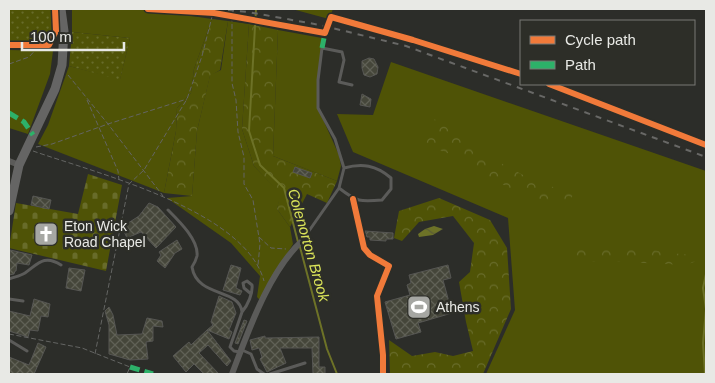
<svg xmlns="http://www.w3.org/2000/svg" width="715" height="383" viewBox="0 0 715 383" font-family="Arial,sans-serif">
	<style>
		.grass { fill: #4f5306 }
		.forest { fill: url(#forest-crowns) }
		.cemetery { fill: url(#cemetery-stones) }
		.garden { fill: url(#garden-dots) }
		.water { fill: url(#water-waves) }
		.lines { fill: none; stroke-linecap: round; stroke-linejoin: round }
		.stream { stroke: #6d7227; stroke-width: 2 }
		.building { fill: url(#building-cross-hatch); stroke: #565653 }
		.path { stroke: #646563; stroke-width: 1; stroke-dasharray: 5 2.5; stroke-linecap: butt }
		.lane { stroke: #5b5b59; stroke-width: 3 }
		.street { stroke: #5b5b59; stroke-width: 6 }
		.secondary { stroke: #656564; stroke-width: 9 }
		.rail { stroke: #686866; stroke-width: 2; stroke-dasharray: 6 6; stroke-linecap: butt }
		.quiet { stroke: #2db169; stroke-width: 5; stroke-dasharray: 10 5; stroke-linecap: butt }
		.cycleway-casing { stroke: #2d2e28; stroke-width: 9 }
		.cycleway { stroke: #f17a3a; stroke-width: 6 }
		.labels { text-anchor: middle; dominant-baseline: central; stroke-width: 5; stroke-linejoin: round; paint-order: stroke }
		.poi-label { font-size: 14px; fill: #e8e9e5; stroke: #2d2e28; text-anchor: start }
		.water-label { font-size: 15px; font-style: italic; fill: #dae359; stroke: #2d2e28 }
	</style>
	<defs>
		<pattern id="forest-crowns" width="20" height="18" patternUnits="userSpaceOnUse" patternTransform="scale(1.25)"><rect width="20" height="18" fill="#4f5306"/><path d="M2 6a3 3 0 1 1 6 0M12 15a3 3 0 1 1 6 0" fill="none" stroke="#686c2a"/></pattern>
		<pattern id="cemetery-stones" width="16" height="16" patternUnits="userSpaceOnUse" patternTransform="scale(1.25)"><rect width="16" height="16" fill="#4f5306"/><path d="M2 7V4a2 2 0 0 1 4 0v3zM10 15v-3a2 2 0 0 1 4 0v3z" fill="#686c2a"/></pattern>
		<pattern id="garden-dots" width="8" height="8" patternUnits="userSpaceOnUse" patternTransform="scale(1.25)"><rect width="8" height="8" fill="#4f5306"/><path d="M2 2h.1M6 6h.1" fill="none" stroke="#686c2a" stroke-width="1.8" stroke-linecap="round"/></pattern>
		<pattern id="water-waves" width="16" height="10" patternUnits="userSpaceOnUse" patternTransform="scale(1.25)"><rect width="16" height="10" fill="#6d7227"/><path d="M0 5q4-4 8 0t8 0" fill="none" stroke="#5a5c36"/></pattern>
		<pattern id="building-cross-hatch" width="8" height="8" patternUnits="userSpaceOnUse" patternTransform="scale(1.25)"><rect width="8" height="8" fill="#45463a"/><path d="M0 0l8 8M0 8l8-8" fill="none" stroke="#606156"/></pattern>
	</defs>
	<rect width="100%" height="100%" fill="#2c2d29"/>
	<path class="grass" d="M 72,9 L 151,10 L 212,19 L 194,69 L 191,93 L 177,108 L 176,131 L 164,193 L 38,144 L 48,125 L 69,66 L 120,79 L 130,38 L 72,32 Z
		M 292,9 L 333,9 L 329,19 Z
		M 228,21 L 249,24 L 242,129 L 254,166 L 281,194 L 277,209 L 290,227 L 293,244 L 260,300 L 257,297 L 260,276 L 231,243 L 167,198 L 192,196 L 197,131 L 210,75 L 221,70 Z
		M 278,30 L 322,38 L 317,106 L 339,155 L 341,166 L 337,181 L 273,156 Z
		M 9,50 L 53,51 L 50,74 L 28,134 L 9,128 Z
		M 391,62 L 706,171 L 706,374 L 486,374 L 515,310 L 508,218 L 353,152 L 337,114 L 373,115 Z"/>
	<path class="forest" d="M 212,19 L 228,21 L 220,70 L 210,76 L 197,131 L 192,196 L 164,193 L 176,131 L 177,108 L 191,93 L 194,69 Z
		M 249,24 L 278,30 L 273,156 L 337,181 L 327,203 L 307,194 L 290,227 L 277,209 L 280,194 L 254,166 L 242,129 Z
		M 432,119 L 451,123 L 478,151 L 525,176 L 573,195 L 566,207 L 514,191 L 453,155 L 424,145 Z
		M 439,198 L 490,220 L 507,248 L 511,309 L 483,374 L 390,374 L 389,340 L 412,356 L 435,352 L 453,356 L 473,351 L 466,322 L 459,282 L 470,272 L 474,243 L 453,216 L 419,222 L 402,241 L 394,238 L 399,211 Z
		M 629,245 L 668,253 L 694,255 L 697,261 L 685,265 L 624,262 L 570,262 L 577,250 Z"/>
	<path class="cemetery" d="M 88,174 L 122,185 L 106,271 L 9,248 L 16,203 L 78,214 Z"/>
	<path class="garden" d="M 9,9 L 52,9 L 54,23 L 48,43 L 9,42 Z
		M 72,32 L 130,38 L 120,80 L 69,66 Z"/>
	<path class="water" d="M 434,226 L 443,229 L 433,235 L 419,237 L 418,234 L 425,229 Z"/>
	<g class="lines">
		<path class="stream" d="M 256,9 L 249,131 L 260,165 L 284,188 L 298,242
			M 300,247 L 327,349 L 337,374
			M 705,374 L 703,343 L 706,309 L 703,288 L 706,274"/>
	</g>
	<path class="building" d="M 369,58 L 374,59 L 378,67 L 377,74 L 370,77 L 364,75 L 362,68 L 362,61 Z
		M 362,94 L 371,99 L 370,107 L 360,105 Z
		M 295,167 L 312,173 L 310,178 L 293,172 Z
		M 33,196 L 51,200 L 49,209 L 31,205 Z
		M 149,203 L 158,207 L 176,227 L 156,248 L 141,232 L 127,238 L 122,227 L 139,216 Z
		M 39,228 L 55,232 L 53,239 L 37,235 Z
		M 365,231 L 393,233 L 393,239 L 386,239 L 386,241 L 370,240 L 370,237 L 367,237 Z
		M 177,240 L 182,249 L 175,253 L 165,268 L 157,261 L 161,255 L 159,252 Z
		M 10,250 L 32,255 L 29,265 L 17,263 L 16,271 L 15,271 L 14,274 L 9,275 Z
		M 231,265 L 241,268 L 236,288 L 242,291 L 240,295 L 223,290 Z
		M 448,265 L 451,278 L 443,280 L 452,313 L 418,323 L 421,332 L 396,339 L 385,302 L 410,295 L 407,285 L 411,283 L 409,275 Z
		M 69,268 L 85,270 L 81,291 L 66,288 Z
		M 219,296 L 232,302 L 236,313 L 229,330 L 232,332 L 229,339 L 207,330 L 213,325 L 211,322 Z
		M 34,299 L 50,304 L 48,317 L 41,316 L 38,331 L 30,330 L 28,337 L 9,331 L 9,311 L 30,316 Z
		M 109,307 L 113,315 L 117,335 L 142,334 L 147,318 L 162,321 L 163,327 L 153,326 L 153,341 L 146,342 L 148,359 L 130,360 L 109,354 L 109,325 L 105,311 Z
		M 244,320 L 247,321 L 238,344 L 235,343 Z
		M 207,330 L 231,361 L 227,366 L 208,345 L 199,353 L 219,374 L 204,374 L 194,364 L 186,372 L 173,356 L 189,342 L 191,345 Z
		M 265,336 L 265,338 L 319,337 L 319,367 L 325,367 L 325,374 L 313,374 L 312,348 L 280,348 L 286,363 L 267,372 L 260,359 L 262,357 L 259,348 L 252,350 L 250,340 Z
		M 38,343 L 46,347 L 34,374 L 9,374 L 9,357 L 29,365 Z"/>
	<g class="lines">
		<path class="path" d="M 233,9 L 232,16 L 232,83 L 236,100 L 238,132 L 244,157 L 244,184 L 253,200 L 260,244 L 258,265
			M 9,64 L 29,57 L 40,45
			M 68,75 L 108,124 L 163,196
			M 87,100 L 118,171 L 119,180
			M 36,147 L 52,144 L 108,124 L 187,99
			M 33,151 C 96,173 245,210 264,281
			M 259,237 L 271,248 L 286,249
			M 9,334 L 82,348 L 130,367 L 127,374
			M 95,354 L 129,184 L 144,170 L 187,99 L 202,56 L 214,9"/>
		<path class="lane" d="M 344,168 L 335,139 L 318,108 L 318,80 L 322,48 L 342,52 L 344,60 L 339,82 L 352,85
			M 168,210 C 178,220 199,240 197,256 C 196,260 194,264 192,267 C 197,298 240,288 242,312 L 230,347 L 234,351 L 240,352
			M 304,238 L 339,188 L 344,168 C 362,163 376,165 391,178 L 391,189 L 382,200 C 360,202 357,202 339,188
			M 9,279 C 14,277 20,276 25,273 C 38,264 44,254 61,265
			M 9,299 L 23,301
			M 242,312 C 248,305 253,293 252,285 L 247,281 L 243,283 L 244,288 L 250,293
			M 9,340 L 27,351
			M 242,350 L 251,354 L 257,369 L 264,374
			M 270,374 L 305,363"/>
		<path class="street" d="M 9,161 L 19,165
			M 353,199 L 364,248 L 370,255 L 389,266 L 377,296 L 383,355 L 383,374
			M 232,374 C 248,332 269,270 304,239"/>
		<path class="secondary" d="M 9,211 L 19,165 L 55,89 L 62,65 L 64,31 L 61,9"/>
		<path class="rail" d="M 216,9 L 248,12 L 320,25 L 406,46 L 706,157"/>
		<path class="quiet" d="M 322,48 L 325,33
			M 9,113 L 24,122 L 33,135
			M 130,367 L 153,374"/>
		<g class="cycleway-casing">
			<path id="cycleway" d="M 148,9 L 214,13 L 325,33 L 331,17 L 413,40 L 521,74
				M 9,45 L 49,45 L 56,31 L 55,9
				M 549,84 L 706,145
				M 353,199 L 364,248 L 370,255 L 389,266 L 377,296 L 383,355 L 383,374"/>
		</g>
		<use href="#cycleway" class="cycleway"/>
	</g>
	<defs>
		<g id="church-square" transform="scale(1.25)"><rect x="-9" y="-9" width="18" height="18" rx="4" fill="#a6a7a3" stroke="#2d2e28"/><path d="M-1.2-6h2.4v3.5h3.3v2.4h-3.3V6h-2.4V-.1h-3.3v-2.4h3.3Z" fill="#fff"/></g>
		<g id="stadium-square" transform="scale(1.25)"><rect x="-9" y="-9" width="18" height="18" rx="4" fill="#a6a7a3" stroke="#2d2e28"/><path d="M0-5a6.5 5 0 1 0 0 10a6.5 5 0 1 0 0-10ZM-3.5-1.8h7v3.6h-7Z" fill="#fff"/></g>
	</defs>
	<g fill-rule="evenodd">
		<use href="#church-square" x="46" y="234"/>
		<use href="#stadium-square" x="419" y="307"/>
	</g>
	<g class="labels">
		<g class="poi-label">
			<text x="64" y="226">Eton Wick<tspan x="64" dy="16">Road Chapel</tspan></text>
			<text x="436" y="307">Athens</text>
		</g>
		<g class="water-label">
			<text transform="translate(309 245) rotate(74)">Colenorton Brook</text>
		</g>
	</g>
	<rect width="715" height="383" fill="none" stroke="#e8e9e5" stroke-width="20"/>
	<rect x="520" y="20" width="175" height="65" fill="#2d2e28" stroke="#787974"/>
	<rect x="530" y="36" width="25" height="8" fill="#f17a3a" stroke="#787974"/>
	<text x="565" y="45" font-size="15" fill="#e8e9e5">Cycle path</text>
	<rect x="530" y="61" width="25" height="8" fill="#2db169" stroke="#787974"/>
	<text x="565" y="70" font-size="15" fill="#e8e9e5">Path</text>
	<path d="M22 42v8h102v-8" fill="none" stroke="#e8e9e5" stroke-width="2.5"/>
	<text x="30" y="42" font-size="15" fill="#e8e9e5" stroke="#2d2e28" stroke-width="4" paint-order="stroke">100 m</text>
</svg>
